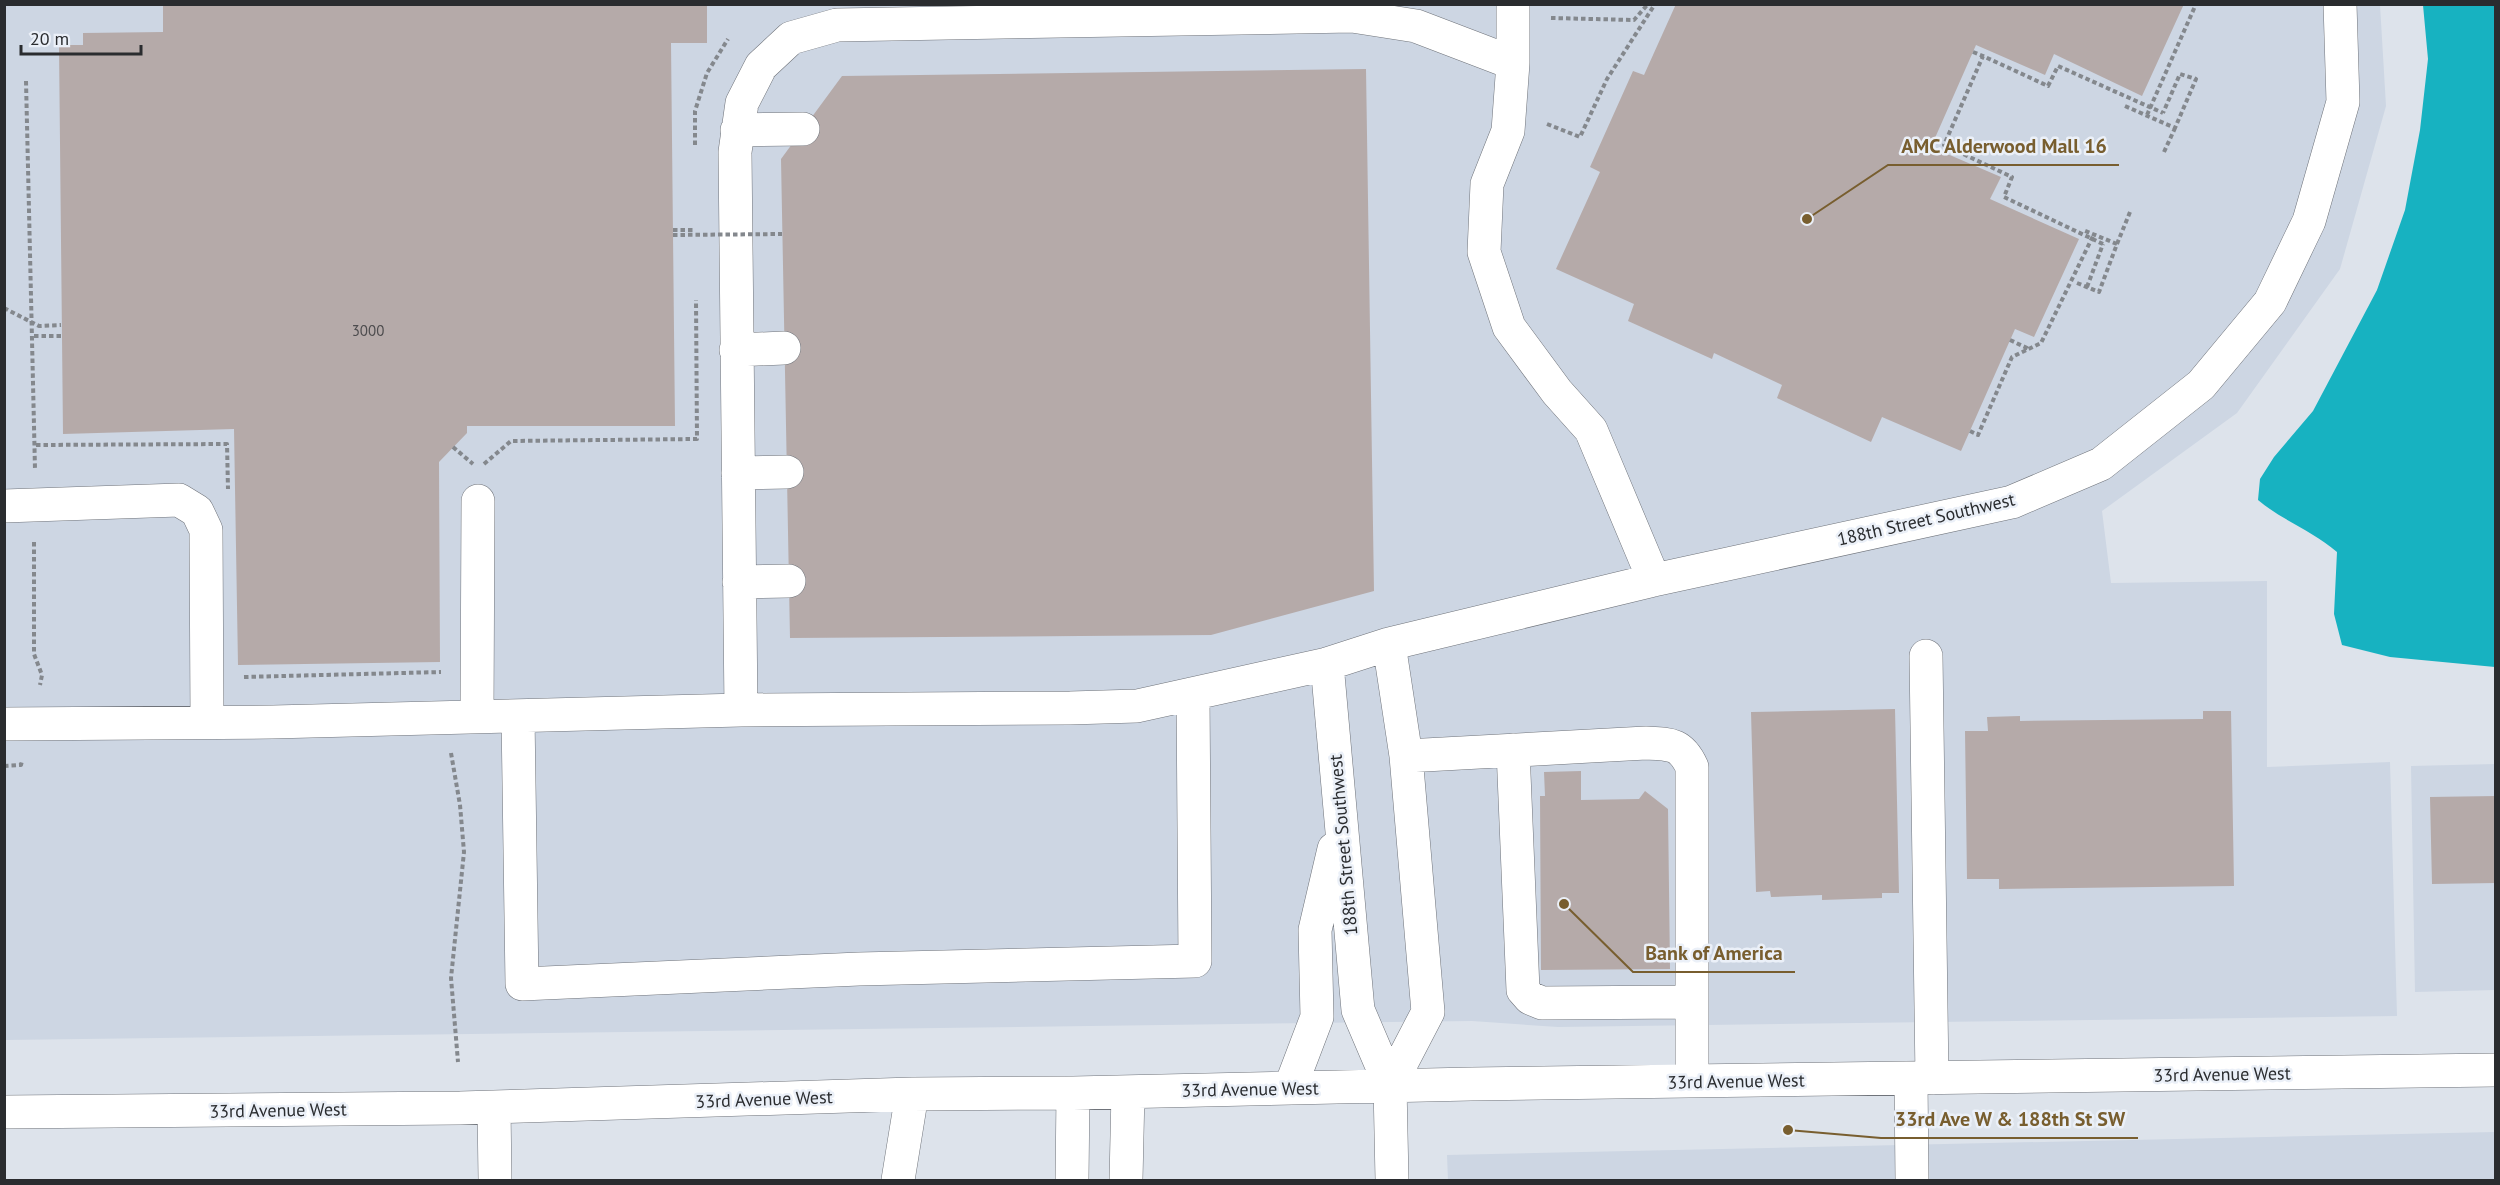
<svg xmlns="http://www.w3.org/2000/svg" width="2500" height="1185" viewBox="0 0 2500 1185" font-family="'PT Sans',sans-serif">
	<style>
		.built { fill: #cdd6e3 }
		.water { fill: #17b2c1 }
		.building { fill: #b5aaa9 }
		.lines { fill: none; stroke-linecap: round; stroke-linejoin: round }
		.minor-casing { stroke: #6f737a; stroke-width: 34 }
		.path { stroke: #84888d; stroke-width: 4; stroke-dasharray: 4.5 3; stroke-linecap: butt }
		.minor { stroke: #fff; stroke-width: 33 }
		.path-bridge { stroke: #84888d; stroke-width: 4; stroke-dasharray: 4.5 3; stroke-linecap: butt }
		.labels { text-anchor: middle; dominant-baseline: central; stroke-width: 5; stroke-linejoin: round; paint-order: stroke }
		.number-label { font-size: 15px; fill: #4d4c4e }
		.street-label { font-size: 18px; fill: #2a2c2f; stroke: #ebf0f8 }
		.leader { fill: none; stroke: #785e2f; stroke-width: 2 }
		.callout-dot { fill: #785e2f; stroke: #ebf0f8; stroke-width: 2 }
		.callout-label { font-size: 20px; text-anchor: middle; font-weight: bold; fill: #785e2f; stroke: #ebf0f8; stroke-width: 5; stroke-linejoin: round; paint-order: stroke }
	</style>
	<rect width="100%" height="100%" fill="#dde3eb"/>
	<path class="built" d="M 4,5 L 2380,5 L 2386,106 L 2340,269 L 2237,413 L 2102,511 L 2111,583 L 2267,581 L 2267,767 L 2390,762 L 2397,1016 L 1558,1027 L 1472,1021 L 5,1040 Z
		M 2495,764 L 2495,990 L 2415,992 L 2411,766 Z
		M 2495,1132 L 2496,1180 L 1448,1180 L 1447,1155 Z"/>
	<path class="water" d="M 2423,5 L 2495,5 L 2495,667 L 2390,657 L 2342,645 L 2334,614 L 2337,552 C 2313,531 2283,521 2258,500 L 2260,479 L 2274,457 L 2313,411 L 2377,290 L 2405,210 L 2420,130 L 2428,59 Z"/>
	<path class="building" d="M 163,4 L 707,4 L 707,43 L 671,43 L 675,426 L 467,426 L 467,433 L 439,462 L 440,662 L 238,665 L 234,429 L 63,434 L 59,45 L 83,45 L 83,33 L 163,32 Z
		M 1676,4 L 2184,4 L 2142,96 L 2054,54 L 2045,75 L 1976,45 L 1931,147 L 2001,177 L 1990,199 L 2079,239 L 2034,337 L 2015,329 L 1961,451 L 1882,417 L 1871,442 L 1777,398 L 1782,385 L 1714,353 L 1712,359 L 1628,321 L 1634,304 L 1556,269 L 1600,172 L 1590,167 L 1633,71 L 1644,75 Z
		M 1366,69 L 1374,591 L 1211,635 L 790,638 L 781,159 L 842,76 Z
		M 1895,709 L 1899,893 L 1882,893 L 1882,898 L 1822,900 L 1822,895 L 1771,897 L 1770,891 L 1756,892 L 1751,712 Z
		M 2203,711 L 2231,711 L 2234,886 L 1999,889 L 1999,879 L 1967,879 L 1965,731 L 1988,731 L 1987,717 L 2020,716 L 2020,721 L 2203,719 Z
		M 1581,771 L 1581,800 L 1639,799 L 1645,791 L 1668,809 L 1670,969 L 1541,970 L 1540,796 L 1545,796 L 1544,772 Z
		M 2496,796 L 2496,883 L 2432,884 L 2430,797 Z"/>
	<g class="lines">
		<g class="minor-casing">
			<path id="minor" d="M 1513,4 L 1513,63 L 1508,131 L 1487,184 L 1484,252 L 1509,327 L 1557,392 L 1591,430 L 1654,580
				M 737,130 L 803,129
				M 736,350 L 784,348
				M 738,473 L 787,472
				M 4,506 L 179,500 L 197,511 L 206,530 L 207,721
				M 739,582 L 789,581
				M 1389,644 L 1406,756 L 1428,1012 L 1390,1085
				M 1926,656 L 1932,1078
				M 1327,664 L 1358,1010 L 1390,1085 L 1392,1180
				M 741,710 L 735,152 L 742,103 L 761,66 L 791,38 L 837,25 L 1352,16 L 1416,26 L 1513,63
				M 518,716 L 522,984 L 859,969 L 1195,961 L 1193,695
				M 477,717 L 478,501
				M 4,724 L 273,722 L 741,710 L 1070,708 L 1137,706 L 1327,664 L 1389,644 L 1654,580 L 2012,502 L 2101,464 L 2201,385 L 2270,302 L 2309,221 L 2343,102 L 2340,4
				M 1513,750 L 1523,990 L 1530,998 L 1542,1003 L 1691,1002
				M 1406,756 L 1646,743 C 1670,744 1681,743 1692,767 L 1692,1081
				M 1911,1078 L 1912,1180
				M 1290,1088 L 1317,1017 L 1315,930 L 1334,849
				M 494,1107 L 495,1180
				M 4,1112 L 460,1108 L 912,1094 L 1073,1093 L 1471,1084 L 2496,1070
				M 898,1180 L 912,1094
				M 1072,1180 L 1073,1093
				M 1126,1180 L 1128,1092"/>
		</g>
		<path class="path" d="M 1551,18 L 1634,20 L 1648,4
			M 1973,52 L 1983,56
			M 26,81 L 35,469
			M 2125,106 L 2175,128 L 2196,79 L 2180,74 L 2163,113
			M 2147,115 L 2196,4
			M 1547,124 L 1580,137 L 1607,79 L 1655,4
			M 695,145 L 695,111 L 707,73 L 728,39
			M 2164,152 L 2175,128
			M 673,230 L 695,230
			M 2117,244 L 2130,212
			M 2077,283 L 2099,292 L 2117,244 L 2083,230
			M 2087,287 L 2103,244
			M 34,336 L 62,336
			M 2010,340 L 2029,349
			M 1970,431 L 1978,435 L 2012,357 L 2041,343 L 2094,234
			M 36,445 L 227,444 L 228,489
			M 453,447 L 473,464
			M 484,464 L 511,441 L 697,439 L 696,300
			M 34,542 L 34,654 L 42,675 L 40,685
			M 244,677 L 441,672
			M 451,753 L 460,805 L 464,852 L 451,978 L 458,1062
			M 4,766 L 21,765 L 22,761"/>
		<use href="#minor" class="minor"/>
		<path class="path-bridge" d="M 673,235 L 782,234
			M 2103,244 L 2004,197 L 2012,177 L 1944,145 L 1983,56 L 2048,86 L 2058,66 L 2163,113
			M 4,308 L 39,326 L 61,325"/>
	</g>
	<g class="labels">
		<g class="number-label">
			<text x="368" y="330">3000</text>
		</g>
		<g class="street-label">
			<text transform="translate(1926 519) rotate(-13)">188th Street Southwest</text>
			<text transform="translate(1343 845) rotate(-95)">188th Street Southwest</text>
			<text transform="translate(2222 1074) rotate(-1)">33rd Avenue West</text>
			<text transform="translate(1736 1081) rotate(-1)">33rd Avenue West</text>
			<text transform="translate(1250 1089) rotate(-1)">33rd Avenue West</text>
			<text transform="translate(764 1099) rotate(-2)">33rd Avenue West</text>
			<text transform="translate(278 1110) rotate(-1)">33rd Avenue West</text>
		</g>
	</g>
	<path class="leader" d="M1807 219L1888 165H2119M1564 904L1633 972H1795M1788 1130L1881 1138H2138"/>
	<g class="callout-dot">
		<circle cx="1807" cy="219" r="6"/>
		<circle cx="1564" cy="904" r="6"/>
		<circle cx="1788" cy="1130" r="6"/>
	</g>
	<g class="callout-label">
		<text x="2004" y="153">AMC Alderwood Mall 16</text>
		<text x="1714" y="960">Bank of America</text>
		<text x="2010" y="1126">33rd Ave W &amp; 188th St SW</text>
	</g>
	<rect width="2500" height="1185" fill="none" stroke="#2a2c2f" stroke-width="12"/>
	<path d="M21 45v9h120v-9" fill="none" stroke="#2a2c2f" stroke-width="3"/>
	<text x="30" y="45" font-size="18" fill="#2a2c2f" stroke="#ebf0f8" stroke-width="4.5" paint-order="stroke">20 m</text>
</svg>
